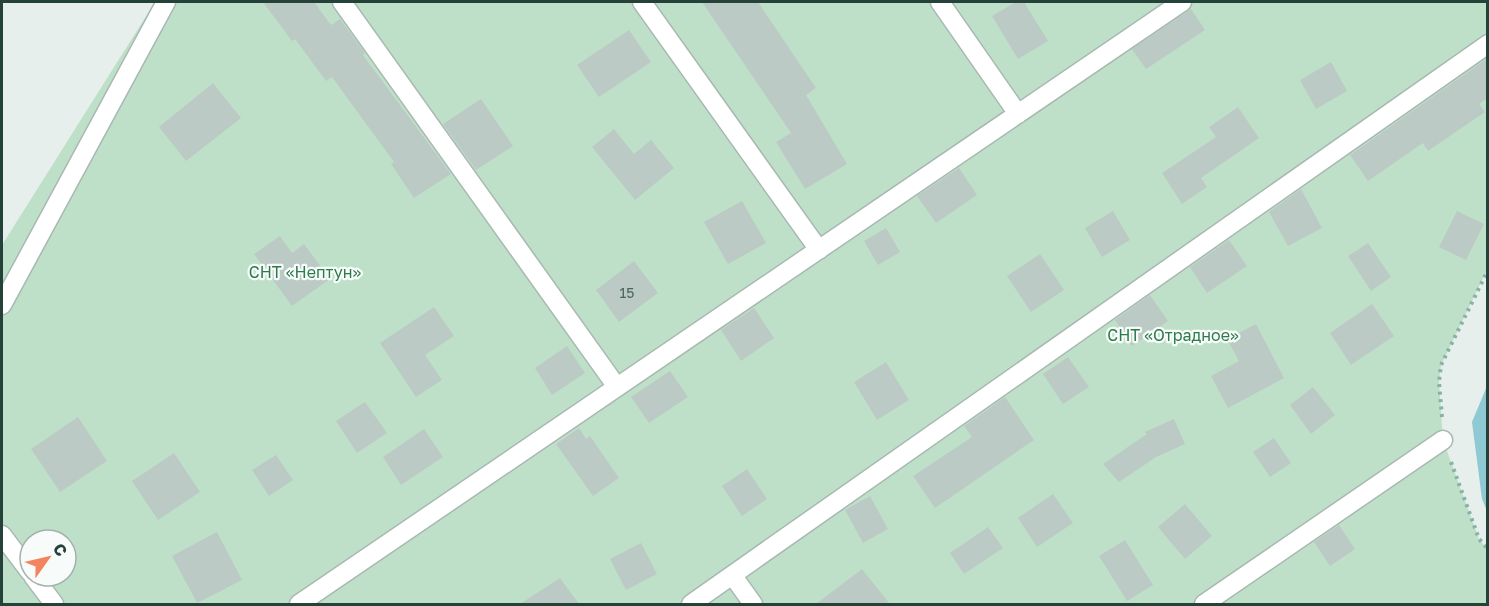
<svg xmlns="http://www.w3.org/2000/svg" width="1489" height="606" viewBox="0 0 1489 606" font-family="'Golos Text',sans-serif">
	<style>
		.green { fill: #bfe0c8; fill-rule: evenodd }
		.water { fill: #8ec9d4 }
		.building { fill: #bbcac4 }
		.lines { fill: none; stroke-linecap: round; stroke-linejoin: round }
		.minor-casing { stroke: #a8b8b2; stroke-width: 21 }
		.path { stroke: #86b3a5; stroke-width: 4; stroke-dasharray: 3 4.5; stroke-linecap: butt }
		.minor { stroke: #fff; stroke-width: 18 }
		.labels { text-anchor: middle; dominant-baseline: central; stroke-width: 4.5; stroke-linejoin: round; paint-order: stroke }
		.number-label { font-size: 14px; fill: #4a645c }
		.park-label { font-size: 16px; fill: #2d7a4b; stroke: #f7fbf9 }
	</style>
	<rect width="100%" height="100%" fill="#e6efeb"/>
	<path class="green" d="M 155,2 L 1487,2 L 1487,270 L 1441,365 L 1439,382 L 1443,440 L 1479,539 L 1487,549 L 1487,604 L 2,604 L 2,245 ZM 30,540 L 66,540 L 66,576 L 30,576 Z"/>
	<path class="water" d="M 1487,386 L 1487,511 L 1482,499 L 1472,422 Z"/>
	<path class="building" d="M 263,2 L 314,2 L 331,25 L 340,19 L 365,53 L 363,55 L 451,174 L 414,198 L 391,164 L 394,162 L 332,77 L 326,81 L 295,39 L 292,41 Z
		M 702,2 L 758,2 L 816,88 L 806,95 L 847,164 L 805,189 L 776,142 L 791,133 Z
		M 1016,2 L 1024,2 L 1048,41 L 1018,59 L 992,16 Z
		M 1191,9 L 1205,30 L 1146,69 L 1132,49 Z
		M 629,30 L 651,62 L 599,97 L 577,65 Z
		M 1488,58 L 1488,98 L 1479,104 L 1485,112 L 1428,151 L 1423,143 L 1368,181 L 1350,155 Z
		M 1331,62 L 1347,91 L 1316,109 L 1300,80 Z
		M 213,83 L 241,118 L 186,161 L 159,127 Z
		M 481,99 L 513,146 L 476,170 L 443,124 Z
		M 1238,107 L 1259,138 L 1201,178 L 1207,187 L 1182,204 L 1162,173 L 1216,137 L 1209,127 Z
		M 614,129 L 634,154 L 651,140 L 674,168 L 635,200 L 592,147 Z
		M 959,168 L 977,195 L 936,223 L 917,196 Z
		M 1301,189 L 1322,228 L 1288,246 L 1269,212 Z
		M 742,201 L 766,243 L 728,264 L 704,222 Z
		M 1113,211 L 1130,240 L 1102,257 L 1085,228 Z
		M 1457,211 L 1484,224 L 1466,260 L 1439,247 Z
		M 886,228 L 900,252 L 878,265 L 864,241 Z
		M 280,236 L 292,253 L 304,244 L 330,279 L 292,306 L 254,254 Z
		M 1229,240 L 1247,266 L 1207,293 L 1190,267 Z
		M 1368,243 L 1391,277 L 1371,291 L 1348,256 Z
		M 1040,254 L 1064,290 L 1031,312 L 1007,276 Z
		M 634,261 L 658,293 L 619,322 L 596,290 Z
		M 1150,295 L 1168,321 L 1132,346 L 1115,320 Z
		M 1372,304 L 1394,336 L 1351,365 L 1330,333 Z
		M 434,307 L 454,336 L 425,355 L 442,380 L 416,397 L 380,343 Z
		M 754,308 L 774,338 L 741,361 L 721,330 Z
		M 1256,324 L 1284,378 L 1228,408 L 1211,376 L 1239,361 L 1227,339 Z
		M 567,346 L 585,373 L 552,395 L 535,368 Z
		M 1068,357 L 1089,387 L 1063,404 L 1043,374 Z
		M 886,362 L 909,400 L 877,420 L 854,382 Z
		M 670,371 L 688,397 L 649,423 L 631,397 Z
		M 1313,387 L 1335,415 L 1311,434 L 1290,405 Z
		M 1005,397 L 1034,440 L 935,508 L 913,476 L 972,437 L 964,426 Z
		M 365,402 L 387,433 L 357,453 L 336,421 Z
		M 78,417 L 107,461 L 60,492 L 31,449 Z
		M 1174,419 L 1185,444 L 1156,457 L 1119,482 L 1103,464 L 1147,434 L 1145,432 Z
		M 579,428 L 586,439 L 590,436 L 619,478 L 593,496 L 556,444 Z
		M 424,429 L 443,457 L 401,485 L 383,457 Z
		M 1274,438 L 1291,463 L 1270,477 L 1253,452 Z
		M 174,453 L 200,492 L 158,520 L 132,481 Z
		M 276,455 L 293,480 L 269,496 L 252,470 Z
		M 747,469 L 767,499 L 742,516 L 722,486 Z
		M 1053,494 L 1073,523 L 1037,547 L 1018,518 Z
		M 870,496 L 888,529 L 863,543 L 845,510 Z
		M 1185,504 L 1212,536 L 1185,559 L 1158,527 Z
		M 1339,525 L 1355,549 L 1330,566 L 1314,542 Z
		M 988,527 L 1003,548 L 964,574 L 950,553 Z
		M 217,532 L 242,580 L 197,603 L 172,556 Z
		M 1125,540 L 1153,585 L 1127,601 L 1099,556 Z
		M 641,543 L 657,574 L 626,590 L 610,559 Z
		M 862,569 L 890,604 L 816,604 Z
		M 560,578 L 579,604 L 520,604 Z"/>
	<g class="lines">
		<g class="minor-casing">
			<path id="minor" d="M 342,2 L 617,387
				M 642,2 L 819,250
				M 940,2 L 1018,114
				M 2,305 L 166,2
				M 2,535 L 30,572
				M 33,576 L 54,604
				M 733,576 L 753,604
				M 299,604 L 1182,2
				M 691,604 L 1488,44
				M 1204,604 L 1443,440"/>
		</g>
		<path class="path" d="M 1442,417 L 1439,382 L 1441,365 L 1488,270
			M 1451,462 L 1479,539 L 1488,549"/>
		<use href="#minor" class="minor"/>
	</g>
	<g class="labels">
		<g class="number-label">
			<text x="627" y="292">15</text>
		</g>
		<g class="park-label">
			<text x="305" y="272">СНТ «Нептун»</text>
			<text x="1173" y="335">СНТ «Отрадное»</text>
		</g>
	</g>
	<rect width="1489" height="606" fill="none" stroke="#24423a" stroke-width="6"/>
	<g transform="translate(48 558) rotate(56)"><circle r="28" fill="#f7fbf9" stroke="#a3b1ad" stroke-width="1.5"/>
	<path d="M0-4.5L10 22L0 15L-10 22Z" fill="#f4845f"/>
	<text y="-9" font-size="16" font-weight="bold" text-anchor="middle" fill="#24423a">С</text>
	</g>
</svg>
